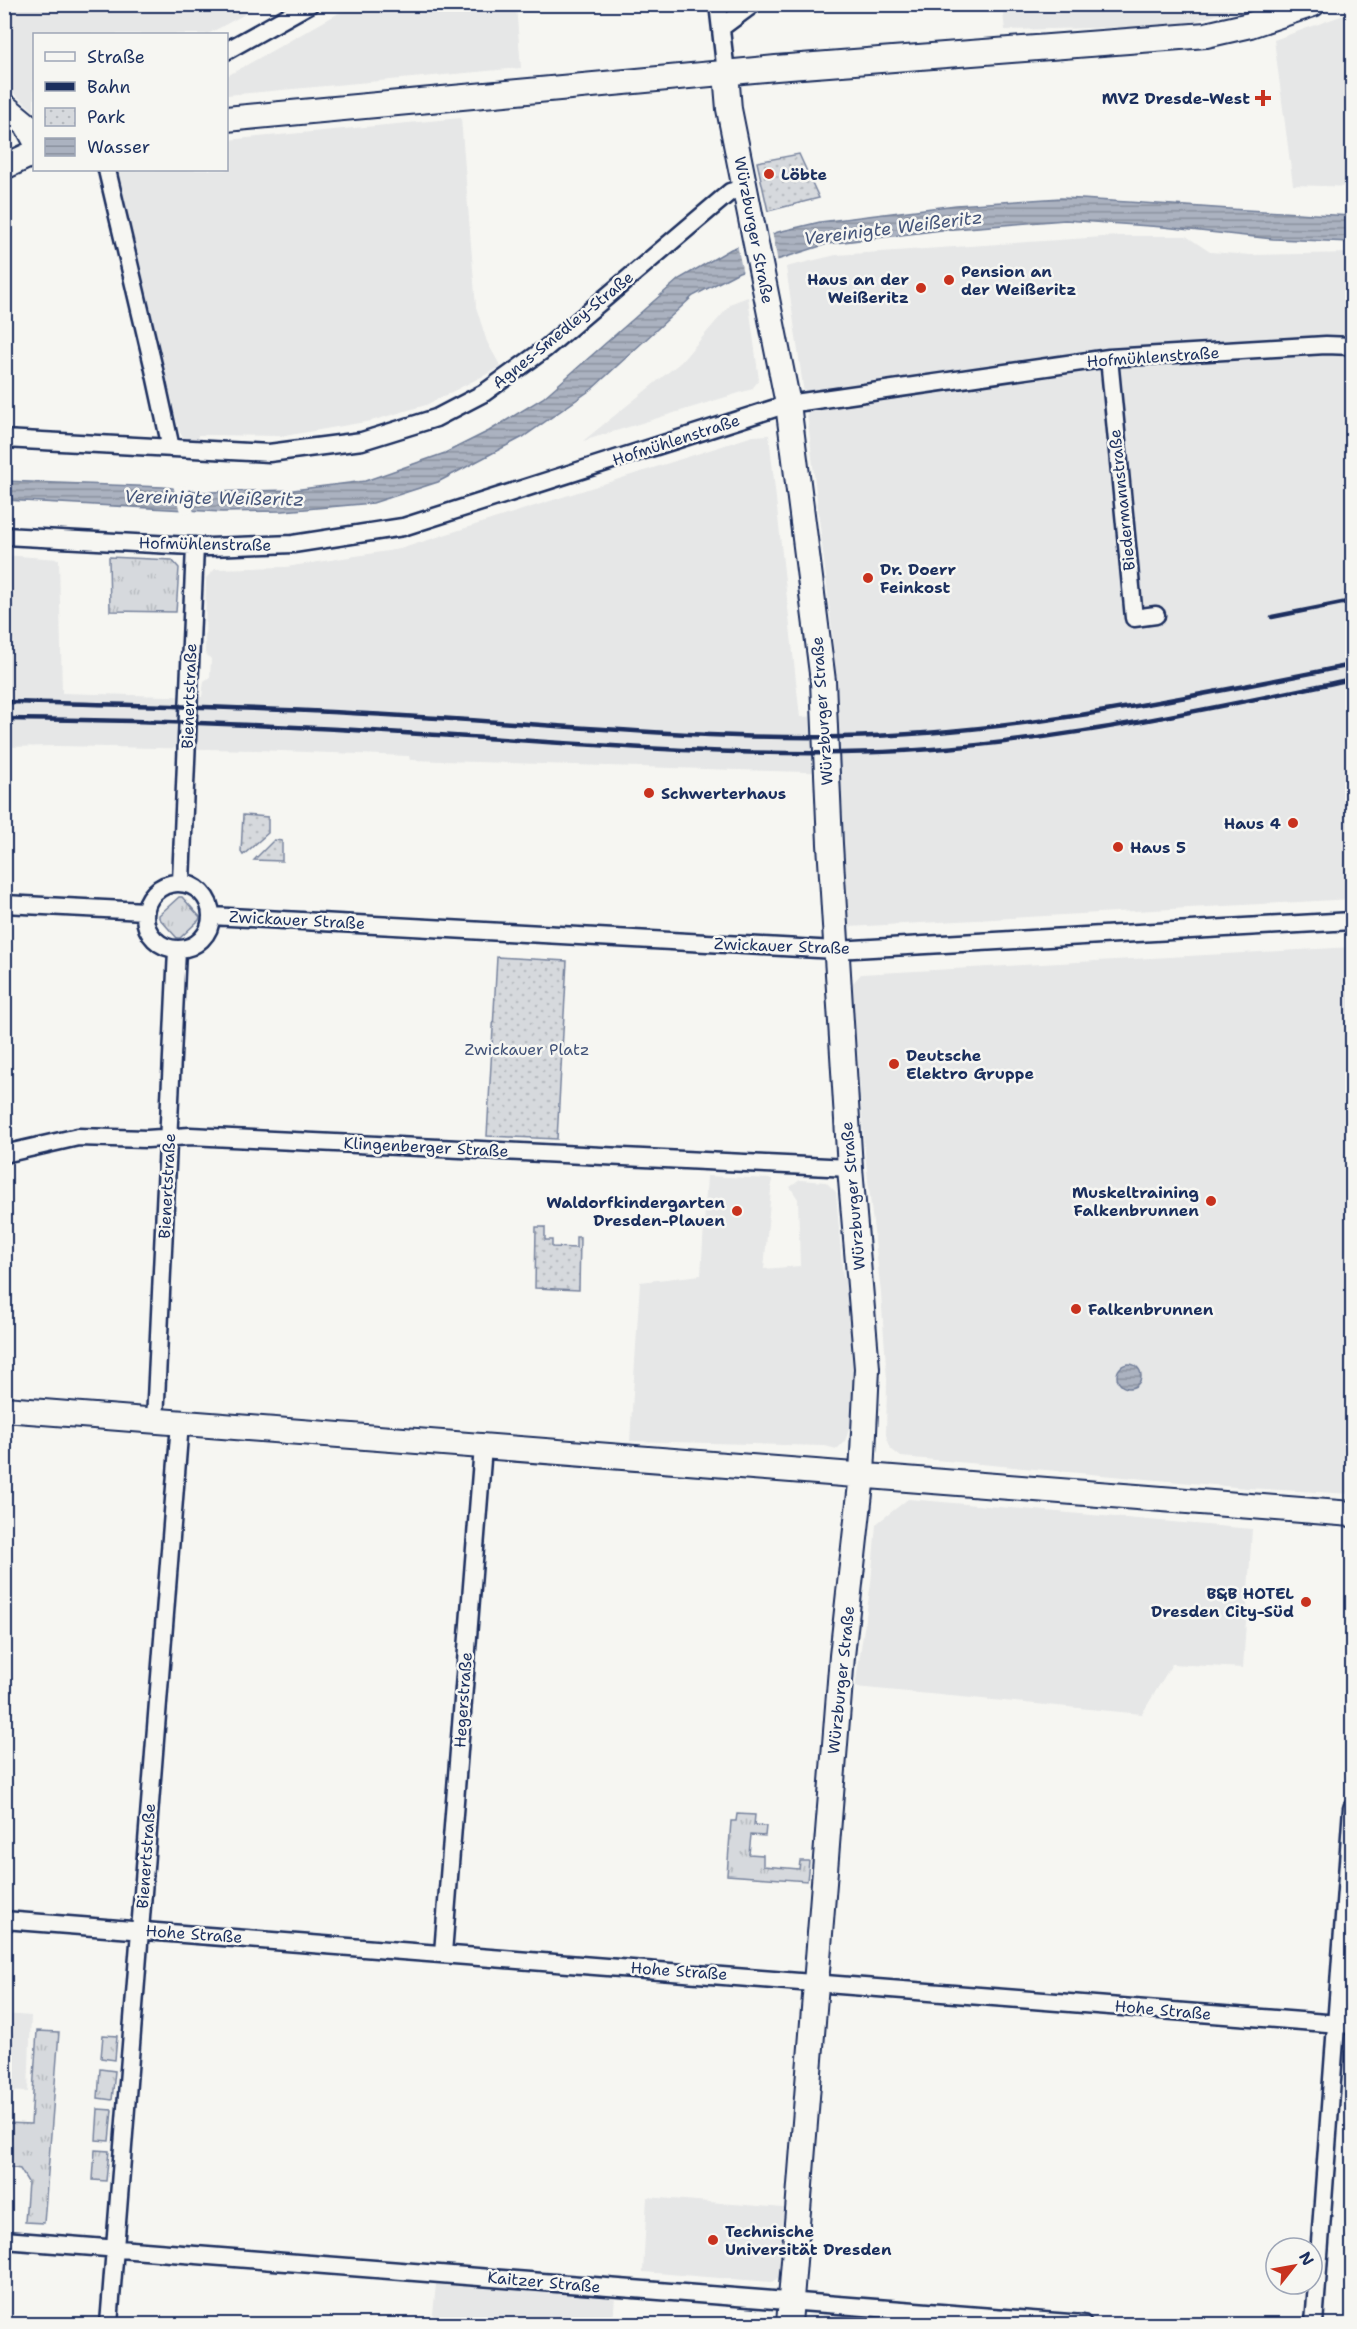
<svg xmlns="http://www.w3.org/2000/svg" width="1357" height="2329" viewBox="0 0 1357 2329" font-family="'Shantell Sans',sans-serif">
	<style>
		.built { fill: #e6e7e7 }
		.grass { fill: url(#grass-tufts); stroke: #78849e; stroke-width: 1.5 }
		.park { fill: url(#park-dots); stroke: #78849e; stroke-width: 1.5 }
		.water { fill: url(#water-rules); stroke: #717e99; stroke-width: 1.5 }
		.pier { fill: #f6f6f2 }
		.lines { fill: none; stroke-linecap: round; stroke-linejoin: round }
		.street-casing { stroke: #1b2f5e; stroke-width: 21 }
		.secondary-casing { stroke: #1b2f5e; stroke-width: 28 }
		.street { stroke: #f6f6f2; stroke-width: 16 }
		.secondary { stroke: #f6f6f2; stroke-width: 24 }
		.rail { stroke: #1b2f5e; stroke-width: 4.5 }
		.poi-dot { fill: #c8321e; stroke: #f6f6f2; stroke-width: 2 }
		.labels { text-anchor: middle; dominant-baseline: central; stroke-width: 5; stroke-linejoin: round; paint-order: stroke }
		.poi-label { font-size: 16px; font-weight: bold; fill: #1b2f5e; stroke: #f6f6f2; text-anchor: start }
		.street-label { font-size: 16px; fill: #1b2f5e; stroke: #f6f6f2 }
		.park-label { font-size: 16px; fill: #405177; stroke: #f6f6f2 }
		.water-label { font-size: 18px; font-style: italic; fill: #46567b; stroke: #f6f6f2 }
	</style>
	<defs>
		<pattern id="grass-tufts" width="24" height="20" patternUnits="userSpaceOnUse" patternTransform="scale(1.5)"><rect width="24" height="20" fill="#d6d9dd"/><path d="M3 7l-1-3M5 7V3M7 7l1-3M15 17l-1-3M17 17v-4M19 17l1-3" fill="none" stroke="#b7bbc0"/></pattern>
		<pattern id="park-dots" width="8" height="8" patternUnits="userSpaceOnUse" patternTransform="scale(1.5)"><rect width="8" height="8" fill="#d6d9dd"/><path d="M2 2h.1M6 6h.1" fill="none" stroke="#b7bbc0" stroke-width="1.8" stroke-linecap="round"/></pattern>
		<pattern id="water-rules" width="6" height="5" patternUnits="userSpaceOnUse" patternTransform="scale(1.5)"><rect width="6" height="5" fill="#abb2c0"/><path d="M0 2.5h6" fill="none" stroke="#8a919f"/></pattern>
	</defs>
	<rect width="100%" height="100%" fill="#f6f6f2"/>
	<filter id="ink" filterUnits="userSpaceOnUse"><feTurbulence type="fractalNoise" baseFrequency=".0167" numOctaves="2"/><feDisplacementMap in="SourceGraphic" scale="12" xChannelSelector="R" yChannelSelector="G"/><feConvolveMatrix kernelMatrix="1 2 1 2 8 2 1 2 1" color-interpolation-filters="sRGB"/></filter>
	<g filter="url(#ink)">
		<path class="built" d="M 355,4 L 516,5 L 521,68 L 227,95 L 227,76 Z
			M 4,5 L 5,4 L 262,5 L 208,34 L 34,34 L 34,111 L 5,86 Z
			M 1002,5 L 1252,5 L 1177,26 L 1005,30 Z
			M 1352,12 L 1352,187 L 1293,185 L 1274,40 Z
			M 461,118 L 476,307 L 487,342 L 501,367 L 426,405 L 371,421 L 285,436 L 198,435 L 198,443 L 185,441 L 179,431 L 118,170 L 226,170 L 227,140 Z
			M 1118,236 L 1186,236 L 1210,252 L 1251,255 L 1352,253 L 1352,899 L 849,927 L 839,773 L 410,760 L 409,756 L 255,750 L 58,746 L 5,747 L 4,555 L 59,559 L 62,693 L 202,697 L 204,681 L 210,677 L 211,659 L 205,653 L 206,578 L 215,569 L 286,567 L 400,549 L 753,436 L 769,435 L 800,717 L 838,715 L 833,640 L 808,422 L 786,267 L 836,255 Z
			M 748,297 L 759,380 L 752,389 L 583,441 L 681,362 L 732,303 Z
			M 1352,947 L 1352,1494 L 1247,1488 L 901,1457 L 891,1449 L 886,1435 L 887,1380 L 881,1293 L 864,1145 L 852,984 L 861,974 Z
			M 707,1176 L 772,1179 L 764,1269 L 800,1266 L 798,1199 L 790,1187 L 800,1180 L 826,1182 L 836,1192 L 843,1277 L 850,1285 L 856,1379 L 849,1430 L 845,1441 L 837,1449 L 825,1446 L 630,1441 L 640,1282 L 701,1275 Z
			M 908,1499 L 1252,1529 L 1243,1668 L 1172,1664 L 1142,1714 L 855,1687 L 871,1583 L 876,1524 Z
			M 5,2014 L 31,2016 L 28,2092 L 5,2091 Z
			M 647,2197 L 784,2208 L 779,2277 L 772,2282 L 643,2272 Z
			M 436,2284 L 615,2296 L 613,2324 L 432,2324 Z"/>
		<path class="grass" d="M 109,557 L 172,560 L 179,568 L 176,612 L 110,611 Z
			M 179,897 L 182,897 L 200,917 L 199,920 L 180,938 L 177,938 L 159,918 L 159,915 Z
			M 737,1814 L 755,1815 L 754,1825 L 766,1826 L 765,1836 L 751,1835 L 749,1854 L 763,1855 L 763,1866 L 799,1869 L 800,1861 L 809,1861 L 807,1881 L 727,1875 L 731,1821 L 736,1821 Z
			M 37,2031 L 59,2032 L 44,2223 L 25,2222 L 28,2182 L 20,2169 L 4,2166 L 5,2123 L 31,2124 Z
			M 103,2035 L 117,2036 L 115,2060 L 101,2058 Z
			M 100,2069 L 115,2071 L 112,2100 L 98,2098 Z
			M 98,2109 L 112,2110 L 109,2141 L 96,2140 Z
			M 95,2150 L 109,2151 L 106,2181 L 93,2180 Z"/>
		<path class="park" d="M 799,154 L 819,198 L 768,211 L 757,162 Z
			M 243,815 L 268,817 L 268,833 L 243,855 L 241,852 Z
			M 274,840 L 282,841 L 282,861 L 254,860 Z
			M 497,957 L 567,961 L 557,1139 L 487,1136 Z
			M 536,1227 L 545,1227 L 545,1240 L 552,1240 L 552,1247 L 576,1248 L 576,1237 L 580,1237 L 579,1290 L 535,1288 Z"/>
		<path class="water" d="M 1061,198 C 1158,203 1255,212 1352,216 L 1352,242 L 1273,239 L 1163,227 L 1065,220 L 942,230 L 827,244 L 739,272 L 693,296 L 592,389 L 523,437 L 438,482 L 373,503 L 283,511 L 222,512 L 5,500 L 5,481 L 163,487 L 206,492 L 293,490 L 365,481 L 445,453 L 489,431 L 543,398 L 679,279 L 731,249 L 778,232 L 820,222 L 956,205 Z
			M1117 1376a12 12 0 1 1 24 0a12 12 0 1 1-24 0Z"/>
		<path class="pier" d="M 772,231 L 778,263 L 743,274 L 737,244 Z
			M 173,485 L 188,487 L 194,513 L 180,512 Z"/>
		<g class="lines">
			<g class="street-casing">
				<path id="street" d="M 718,4 L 726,73
					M 722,27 L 753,4
					M 226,51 L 310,4
					M 107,170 L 153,365 L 171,448
					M 1109,358 L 1134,618 L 1156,615
					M 4,439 L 269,453 L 362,441 L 436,418 L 484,393 L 545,349 L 730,192 L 746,187
					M 4,536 L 210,547 L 293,544 L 403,527 L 788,404 L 1109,358 L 1326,345 L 1352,346
					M 181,882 L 195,546
					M145 916a33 33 0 1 1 66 0a33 33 0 1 1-66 0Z
					M 4,904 L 145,911
					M 211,916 L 836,950 L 1352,921
					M 4,1154 L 78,1137 L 147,1139 L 190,1136 L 850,1168
					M 155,1421 L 177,950
					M 4,1920 L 1352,2025
					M 443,1953 L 483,1447
					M 4,2240 L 1083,2324
					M 109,2324 L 180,1423
					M 1314,2324 L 1352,1808"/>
			</g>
			<g class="secondary-casing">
				<path id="secondary" d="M 726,73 L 729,109 L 788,404 L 823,681 L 830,844 L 850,1168 L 867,1368 L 862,1475 L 842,1656 L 789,2324
					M 4,106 L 27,125 L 34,138
					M 226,119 L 776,68 L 1206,35 L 1250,25 L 1313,4
					M 4,167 L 34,153
					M 4,1409 C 454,1445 903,1478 1352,1514"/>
			</g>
			<use href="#street" class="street"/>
			<use href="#secondary" class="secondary"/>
			<path class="rail" d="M 1272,617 L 1352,601
				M 4,702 C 143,705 281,708 419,717 C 560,725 700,739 841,737 C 1013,734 1184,698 1352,665
				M 4,719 C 143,720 281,725 420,734 C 560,742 701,755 841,753 C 1014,752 1184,714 1352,679"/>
		</g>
	</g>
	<g class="poi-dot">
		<path d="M1260 89h6v6h6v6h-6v6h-6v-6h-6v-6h6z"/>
		<circle cx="769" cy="174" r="6"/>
		<circle cx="949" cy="280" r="6"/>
		<circle cx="921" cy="288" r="6"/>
		<circle cx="868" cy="578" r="6"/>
		<circle cx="649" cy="793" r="6"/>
		<circle cx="1293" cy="823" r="6"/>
		<circle cx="1118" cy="847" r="6"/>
		<circle cx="894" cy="1064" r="6"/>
		<circle cx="1211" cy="1201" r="6"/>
		<circle cx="737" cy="1211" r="6"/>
		<circle cx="1076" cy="1309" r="6"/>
		<circle cx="1306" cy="1602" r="6"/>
		<circle cx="713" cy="2240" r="6"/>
	</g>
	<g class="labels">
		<g class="poi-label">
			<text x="1250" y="98" text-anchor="end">MVZ Dresde-West</text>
			<text x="781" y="174">Löbte</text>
			<text x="961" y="271">Pension an<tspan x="961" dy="18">der Weißeritz</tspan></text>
			<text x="909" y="279" text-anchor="end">Haus an der<tspan x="909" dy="18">Weißeritz</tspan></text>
			<text x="880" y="569">Dr. Doerr<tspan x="880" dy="18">Feinkost</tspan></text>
			<text x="661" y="793">Schwerterhaus</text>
			<text x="1281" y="823" text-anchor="end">Haus 4</text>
			<text x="1130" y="847">Haus 5</text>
			<text x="906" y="1055">Deutsche<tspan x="906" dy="18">Elektro Gruppe</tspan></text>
			<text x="1199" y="1192" text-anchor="end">Muskeltraining<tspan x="1199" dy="18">Falkenbrunnen</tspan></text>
			<text x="725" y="1202" text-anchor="end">Waldorfkindergarten<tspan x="725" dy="18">Dresden-Plauen</tspan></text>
			<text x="1088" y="1309">Falkenbrunnen</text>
			<text x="1294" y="1593" text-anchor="end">B&amp;B HOTEL<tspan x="1294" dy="18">Dresden City-Süd</tspan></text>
			<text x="725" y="2231">Technische<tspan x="725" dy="18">Universität Dresden</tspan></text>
		</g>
		<g class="street-label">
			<text transform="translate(754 230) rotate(79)">Würzburger Straße</text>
			<text transform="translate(563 330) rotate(-39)">Agnes-Smedley-Straße</text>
			<text transform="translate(1153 357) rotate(-4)">Hofmühlenstraße</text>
			<text transform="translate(676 440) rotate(-18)">Hofmühlenstraße</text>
			<text transform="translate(1122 500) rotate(-96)">Biedermannstraße</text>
			<text transform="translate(205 544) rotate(1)">Hofmühlenstraße</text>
			<text transform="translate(189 696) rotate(-88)">Bienertstraße</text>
			<text transform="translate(822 711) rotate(-94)">Würzburger Straße</text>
			<text transform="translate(297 920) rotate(3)">Zwickauer Straße</text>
			<text transform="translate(782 946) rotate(2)">Zwickauer Straße</text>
			<text transform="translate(426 1147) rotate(3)">Klingenberger Straße</text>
			<text transform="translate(167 1186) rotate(-87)">Bienertstraße</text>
			<text transform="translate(853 1196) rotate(-95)">Würzburger Straße</text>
			<text transform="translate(841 1680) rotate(-84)">Würzburger Straße</text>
			<text transform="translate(463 1700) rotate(-86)">Hegerstraße</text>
			<text transform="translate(146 1856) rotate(-86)">Bienertstraße</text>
			<text transform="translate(194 1934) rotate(4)">Hohe Straße</text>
			<text transform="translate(679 1971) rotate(4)">Hohe Straße</text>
			<text transform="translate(1163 2010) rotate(5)">Hohe Straße</text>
			<text transform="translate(544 2282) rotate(5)">Kaitzer Straße</text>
		</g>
		<g class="park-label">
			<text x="527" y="1049">Zwickauer Platz</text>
		</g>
		<g class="water-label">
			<text transform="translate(893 228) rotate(-7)">Vereinigte Weißeritz</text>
			<text transform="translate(214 498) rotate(1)">Vereinigte Weißeritz</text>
		</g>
	</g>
	<rect width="1357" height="2329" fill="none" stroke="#f6f6f2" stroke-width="24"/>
	<rect x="12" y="12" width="1333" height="2305" fill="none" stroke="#1b2f5e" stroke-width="2" filter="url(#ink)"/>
	<rect x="33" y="33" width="195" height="138" fill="#f6f6f2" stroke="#9ea6b7" stroke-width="1.5"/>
	<rect x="45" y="52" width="30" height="9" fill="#f6f6f2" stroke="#9ea6b7" stroke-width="1.5"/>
	<text x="87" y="63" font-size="18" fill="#1b2f5e">Straße</text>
	<rect x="45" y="82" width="30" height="9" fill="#1b2f5e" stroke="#9ea6b7" stroke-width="1.5"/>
	<text x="87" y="93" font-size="18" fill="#1b2f5e">Bahn</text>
	<rect x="45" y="108" width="30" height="18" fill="url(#park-dots)" stroke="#9ea6b7" stroke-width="1.5"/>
	<text x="87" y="123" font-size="18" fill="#1b2f5e">Park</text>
	<rect x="45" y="138" width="30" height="18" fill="url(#water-rules)" stroke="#9ea6b7" stroke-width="1.5"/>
	<text x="87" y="153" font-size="18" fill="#1b2f5e">Wasser</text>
	<g transform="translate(1294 2266) rotate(59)"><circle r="28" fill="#f6f6f2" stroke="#9ea6b7" stroke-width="1.5"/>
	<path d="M0-4.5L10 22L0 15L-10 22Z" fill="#c8321e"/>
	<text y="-9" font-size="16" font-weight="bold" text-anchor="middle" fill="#1b2f5e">N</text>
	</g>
</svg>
